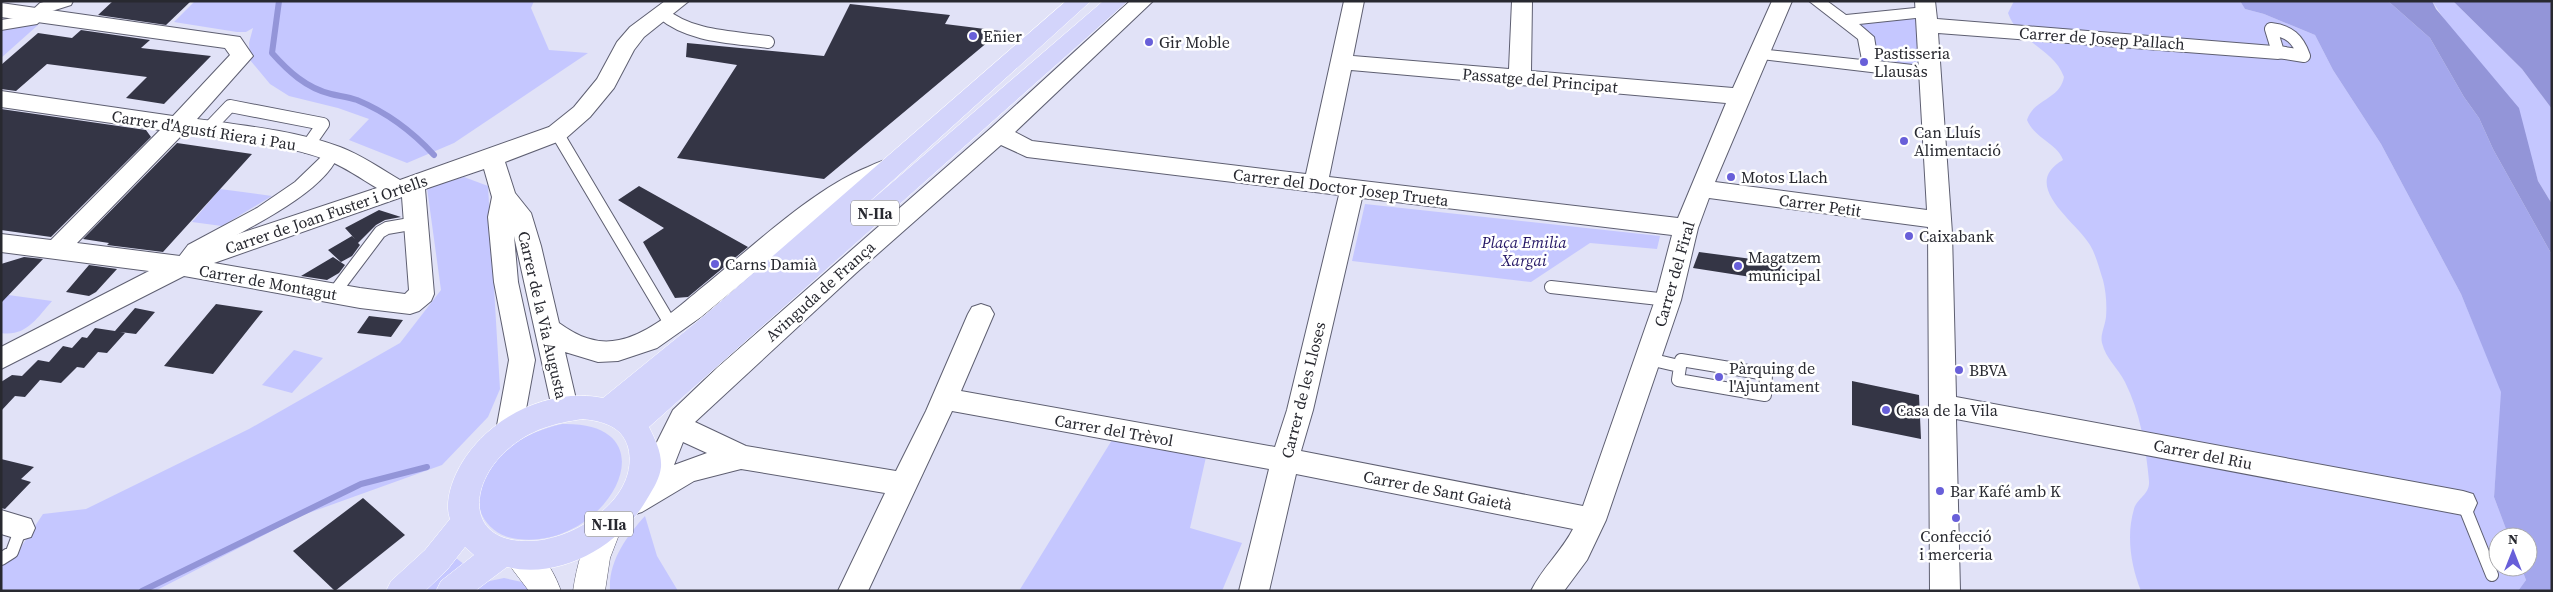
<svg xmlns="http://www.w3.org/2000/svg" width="2553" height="592" viewBox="0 0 2553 592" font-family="'Source Serif 4',serif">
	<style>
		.green { fill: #c5c7ff }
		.forest { fill: #a4a7ec }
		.water { fill: #9395d8 }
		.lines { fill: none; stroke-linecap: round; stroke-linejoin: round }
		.stream { stroke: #9395d8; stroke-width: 6 }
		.building { fill: #343545 }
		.service-casing { stroke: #5e5f71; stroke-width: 14 }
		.pedestrian-casing { stroke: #5e5f71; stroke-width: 2 }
		.minor-casing { stroke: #5e5f71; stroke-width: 2 }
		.tertiary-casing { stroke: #5e5f71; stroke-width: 1 }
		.primary-casing { stroke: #fff; stroke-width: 1 }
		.service { stroke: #fff; stroke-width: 12 }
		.pedestrian { fill: #fff; fill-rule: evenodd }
		.minor { fill: #fff; fill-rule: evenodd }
		.tertiary { fill: #fff; fill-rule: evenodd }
		.primary { fill: #d3d4fb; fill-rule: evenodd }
		.poi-dot { fill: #685fd9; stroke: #fff; stroke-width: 2 }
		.labels { text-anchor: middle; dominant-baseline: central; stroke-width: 5; stroke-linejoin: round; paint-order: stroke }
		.shield { fill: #fff; stroke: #68696e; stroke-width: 1 }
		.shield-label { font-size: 15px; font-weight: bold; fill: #282930 }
		.poi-label { font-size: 16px; fill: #282930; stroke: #fff; text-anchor: start }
		.street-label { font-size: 16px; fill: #282930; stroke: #fff }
		.park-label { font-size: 16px; font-style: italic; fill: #241665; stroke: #fff }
	</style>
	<rect width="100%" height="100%" fill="#e1e2f7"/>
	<path class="green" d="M 195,1 L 534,1 L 531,8 L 549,50 L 588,53 L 454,143 L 407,163 L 349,140 L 369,119 L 338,108 L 289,96 L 270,84 L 250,60 L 249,43 L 253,28 L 246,32 L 237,32 L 174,22 Z
		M 2014,1 L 2240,1 L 2245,9 L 2264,14 L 2315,35 L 2333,70 L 2381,144 L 2461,294 L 2502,392 L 2494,497 L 2509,537 L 2498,537 L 2498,567 L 2521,567 L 2526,580 L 2518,591 L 2141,591 C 2131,566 2126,536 2134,509 C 2138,497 2150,495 2149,481 C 2146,447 2140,412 2125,382 C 2118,368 2106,359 2102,343 C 2100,335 2105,326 2106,317 C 2107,305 2106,292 2103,280 C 2099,268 2096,255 2090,245 C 2076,221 2019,185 2063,160 C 2057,143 2035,139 2027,120 C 2033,99 2060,100 2064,77 C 2054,49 2018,42 2008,13 Z
		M 2432,1 L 2453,1 L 2522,69 L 2552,109 L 2552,204 L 2538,181 L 2528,146 Z
		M 1925,12 L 1930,73 L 1871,66 L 1866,37 L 1843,21 Z
		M 1,20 L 38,25 L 1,58 Z
		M 464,177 L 488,186 L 500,389 L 488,417 L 442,465 L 303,515 L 155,591 L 1,591 L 1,566 L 17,553 L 43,514 L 86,509 L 249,429 L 400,343 L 441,290 L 427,188 Z
		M 220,189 L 272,196 L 222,226 L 192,222 Z
		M 1365,204 L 1660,236 L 1657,249 L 1590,243 L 1531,282 L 1352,261 Z
		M 1,294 L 52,301 C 37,318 26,337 1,333 Z
		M 294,350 L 323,358 L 292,393 L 262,385 Z
		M 562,424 C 676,421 608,550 518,539 C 503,538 489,529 482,515 C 478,506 479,498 481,489 C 491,452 526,432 562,424 Z
		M 1112,440 L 1206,457 L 1190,528 L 1242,543 L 1222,591 L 1019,591 Z
		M 645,516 L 657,556 L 678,591 L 610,591 C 608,561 627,536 645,516 Z
		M 452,555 L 465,565 L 435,591 L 416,591 Z
		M 504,578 L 522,582 L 531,591 L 467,591 L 480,583 Z"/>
	<path class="forest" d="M 2240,1 L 2388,1 L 2430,38 L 2464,97 L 2479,118 L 2493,149 L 2552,255 L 2552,591 L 2518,591 L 2526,580 L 2521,567 L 2528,567 L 2528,537 L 2509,537 L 2494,497 L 2501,392 L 2461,294 L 2381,144 L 2333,70 L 2315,35 L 2264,14 L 2245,9 Z"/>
	<path class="water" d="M 2388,1 L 2432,1 L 2436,9 L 2519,108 L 2538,181 L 2552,204 L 2552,255 L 2493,149 L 2479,118 L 2464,97 L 2430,38 Z
		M 2453,1 L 2549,1 L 2552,4 L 2552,109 L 2522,69 Z"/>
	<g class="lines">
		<path class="stream" d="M 279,1 L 272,53 C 288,71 306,88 331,94 C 339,96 348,97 357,100 C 386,112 412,131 434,155
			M 142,591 L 361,484 L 427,467"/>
	</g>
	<path class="building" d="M 113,1 L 191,1 L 166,25 L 98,15 Z
		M 850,4 L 950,15 L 945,24 L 1001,31 L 824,179 L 677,158 L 737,65 L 686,57 L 687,43 L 824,56 Z
		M 81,30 L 150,40 L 141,48 L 211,56 L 164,104 L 126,98 L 147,77 L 47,64 L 16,91 L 1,89 L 1,65 L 38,33 L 72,38 Z
		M 1,109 L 146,130 L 151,137 L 51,237 L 1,230 Z
		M 177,143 L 252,154 L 163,252 L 107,245 L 109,243 L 83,239 Z
		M 639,186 L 748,247 L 688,297 L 675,298 L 643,242 L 664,228 L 618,200 Z
		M 379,210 L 401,217 L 385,220 L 376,225 L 358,243 L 360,245 L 352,256 L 341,262 L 328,250 L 352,236 L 355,239 L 345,228 Z
		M 1699,252 L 1782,263 L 1783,282 L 1693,268 Z
		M 24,257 L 43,259 L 1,303 L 1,264 Z
		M 333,257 L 345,265 L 339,273 L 327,280 L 301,276 Z
		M 89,265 L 117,269 L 96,292 L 89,296 L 66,292 Z
		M 216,304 L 263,311 L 213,374 L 164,366 Z
		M 135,308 L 155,312 L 136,334 L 120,332 L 125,333 L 107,353 L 98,352 L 84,368 L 77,367 L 61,383 L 40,380 L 25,397 L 15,396 L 1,411 L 1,382 L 12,375 L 22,376 L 38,360 L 49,362 L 63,346 L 72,348 L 82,337 L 87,338 L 95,328 L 115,331 Z
		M 369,316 L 403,320 L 391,337 L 357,333 Z
		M 1852,381 L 1919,395 L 1921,439 L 1852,425 Z
		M 1,459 L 34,467 L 21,479 L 31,482 L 5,509 L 1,508 Z
		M 363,498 L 405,535 L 335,591 L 293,551 Z"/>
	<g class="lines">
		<g class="service-casing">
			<path id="service" d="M 662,13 C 690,37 732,37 768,42
				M 2271,29 C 2289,31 2298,39 2304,56 L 2278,52 Z
				M 208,129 L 230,106 L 323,124 L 307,147
				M 557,133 L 671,325
				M 1551,287 L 1668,300
				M 334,293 L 380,232 L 387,228 L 416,223
				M 1649,359 L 1679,366
				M 1681,360 L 1766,374 L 1765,395 L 1678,380 Z
				M 2463,503 L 2492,575
				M 1,559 L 12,552 L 21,528"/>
		</g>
		<g class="pedestrian-casing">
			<path id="pedestrian" d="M 47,1 L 73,1 L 71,5 L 52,11 L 37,24 L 1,30 L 1,20 L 26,16 L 40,3 Z
				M 1809,1 L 1827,1 L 1846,15 L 1925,7 L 1931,8 L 1933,12 L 1925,17 L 1859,24 L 1874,37 L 1878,61 L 1930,67 L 1936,69 L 1938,73 L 1936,77 L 1930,79 L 1753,58 L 1751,54 L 1753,50 L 1759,49 L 1862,60 L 1858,39 Z
				M 330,146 L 336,148 L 339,152 C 331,186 261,222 231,238 C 221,244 209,248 201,255 C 191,263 190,276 174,271 L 172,266 L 188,245 L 257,208 L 295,182 L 320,158 L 324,148 Z"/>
		</g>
		<g class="minor-casing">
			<path id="minor" d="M 665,1 L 689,1 L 644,37 L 634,50 L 614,88 L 590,117 L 565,139 L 505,162 L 515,193 L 531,213 L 541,246 L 559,323 C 577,336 596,345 619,340 C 649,334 676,309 699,290 C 748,251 812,189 868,167 C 879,162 888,157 900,160 L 904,166 L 900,172 L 861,188 L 804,231 L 701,317 L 657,348 L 618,361 L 598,362 L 565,352 L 578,408 L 574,416 L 565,419 L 556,416 L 552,408 L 514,236 L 518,282 L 535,360 L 522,431 L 519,439 L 509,442 L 499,439 L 496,431 L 509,360 L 494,282 L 488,217 L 492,197 L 484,169 L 425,189 L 434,294 L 431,301 L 419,311 L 410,314 L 360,308 L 184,276 L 1,369 L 1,347 L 149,271 L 1,252 L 1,234 L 51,240 L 160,130 L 1,107 L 1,91 L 173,116 L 230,55 L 225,48 L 1,17 L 1,3 L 240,37 L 253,56 L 197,119 C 241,125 297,131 340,147 C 361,155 380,168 400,180 L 549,127 L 574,107 L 597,79 L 617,42 L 630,27 ZM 184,133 C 227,139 286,144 327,160 C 345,167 360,178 377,188 L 226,238 L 180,256 L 77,243 ZM 402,197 L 409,290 L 405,294 L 360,288 L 214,263 Z
				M 1130,1 L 1153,1 L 1015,132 L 1032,141 L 1306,174 L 1344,1 L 1364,1 L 1353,56 L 1509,69 L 1512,1 L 1532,1 L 1531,71 L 1733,88 L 1772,1 L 1792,1 L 1715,182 L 1927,210 L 1915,1 L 1935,1 L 1937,19 L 2286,47 L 2289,52 L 2286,57 L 2278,59 L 1938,33 L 1952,233 L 1956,397 L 2463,491 L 2473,494 L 2477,503 L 2473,512 L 2463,515 L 1956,419 L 1960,591 L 1930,591 L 1928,227 L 1709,198 L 1698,228 L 1681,300 L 1606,520 L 1587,560 L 1564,591 L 1531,591 C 1542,568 1562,551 1573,529 L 1296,474 L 1269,591 L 1239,591 L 1269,469 L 952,411 L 868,591 L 838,591 L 885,493 L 741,469 L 694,481 L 642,512 L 632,515 L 622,512 L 618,503 L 622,494 L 641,482 L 637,480 L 633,472 L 637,464 L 652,452 L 673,410 L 718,367 L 991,128 ZM 1351,70 L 1726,103 L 1678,218 L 1329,177 ZM 1001,145 L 1027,157 L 1339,195 L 1287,410 L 1275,447 L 961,391 L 994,314 L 990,307 L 981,304 L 972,307 L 968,314 L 926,411 L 896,471 L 746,446 L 695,422 L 856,273 ZM 1362,198 L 1672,235 L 1655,300 L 1583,506 L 1301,451 L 1313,410 ZM 683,442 L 707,453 L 674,465 Z
				M 1,510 L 31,519 L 35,528 L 31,537 L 21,540 L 1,534 Z"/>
		</g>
		<g class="tertiary-casing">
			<path id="tertiary" d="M 606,513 L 617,517 L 622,527 L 610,558 L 605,591 L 573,591 C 577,564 584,542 595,517 Z
				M 521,542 C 541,549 554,571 561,591 L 529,591 L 510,566 L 505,556 L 510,546 Z"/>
		</g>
		<g class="primary-casing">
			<path id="primary" d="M 1066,1 L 1091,1 L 859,211 L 1103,1 L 1128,1 L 649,427 C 655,439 662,453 661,467 C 660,478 653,489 647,499 C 621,545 561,580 507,567 L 475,591 L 436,591 L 441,581 L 474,555 L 465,547 L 447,570 L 425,591 L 386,591 L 391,581 L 425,550 L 450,519 C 445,505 450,487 456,474 C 480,422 545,386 603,398 L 705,315 ZM 583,419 C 602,421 622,426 628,447 C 641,497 575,540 531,541 C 466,544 467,485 507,450 C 529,430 554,423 583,419 Z"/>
		</g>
		<use href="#service" class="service"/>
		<use href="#pedestrian" class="pedestrian"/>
		<use href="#minor" class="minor"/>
		<use href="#tertiary" class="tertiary"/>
		<use href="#primary" class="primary"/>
	</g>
	<g class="poi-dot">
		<circle cx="973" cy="36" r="5"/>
		<circle cx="1149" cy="42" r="5"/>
		<circle cx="1864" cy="62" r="5"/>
		<circle cx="1904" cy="141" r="5"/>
		<circle cx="1731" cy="177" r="5"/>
		<circle cx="1909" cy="236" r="5"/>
		<circle cx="715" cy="264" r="5"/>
		<circle cx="1738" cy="266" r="5"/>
		<circle cx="1959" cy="370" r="5"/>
		<circle cx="1719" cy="377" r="5"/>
		<circle cx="1886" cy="410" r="5"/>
		<circle cx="1940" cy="491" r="5"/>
		<circle cx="1956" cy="518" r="5"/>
	</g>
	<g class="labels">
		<g class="shield">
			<rect x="851" y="200.5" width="48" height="25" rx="4"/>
			<rect x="585" y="511.5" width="48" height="25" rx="4"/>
		</g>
		<g class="shield-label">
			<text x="875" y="213">N-IIa</text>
			<text x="609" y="524">N-IIa</text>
		</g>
		<g class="poi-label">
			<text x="983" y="36">Enier</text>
			<text x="1159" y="42">Gir Moble</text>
			<text x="1874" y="53">Pastisseria<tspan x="1874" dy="18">Llausàs</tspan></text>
			<text x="1914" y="132">Can Lluís<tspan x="1914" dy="18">Alimentació</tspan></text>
			<text x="1741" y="177">Motos Llach</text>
			<text x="1919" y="236">Caixabank</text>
			<text x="1748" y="257">Magatzem<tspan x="1748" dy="18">municipal</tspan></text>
			<text x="725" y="264">Carns Damià</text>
			<text x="1729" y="368">Pàrquing de<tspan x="1729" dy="18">l'Ajuntament</tspan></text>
			<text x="1969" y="370">BBVA</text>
			<text x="1896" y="410">Casa de la Vila</text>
			<text x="1950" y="491">Bar Kafé amb K</text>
			<text x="1956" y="536" text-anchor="middle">Confecció<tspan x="1956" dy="18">i merceria</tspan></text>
		</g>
		<g class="street-label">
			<text transform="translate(2102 38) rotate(4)">Carrer de Josep Pallach</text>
			<text transform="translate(1540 80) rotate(5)">Passatge del Principat</text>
			<text transform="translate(204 130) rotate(9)">Carrer d'Agustí Riera i Pau</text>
			<text transform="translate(1341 187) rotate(7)">Carrer del Doctor Josep Trueta</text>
			<text transform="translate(1820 205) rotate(8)">Carrer Petit</text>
			<text transform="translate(326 214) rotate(-19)">Carrer de Joan Fuster i Ortells</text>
			<text transform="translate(1674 274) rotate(-74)">Carrer del Firal</text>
			<text transform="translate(268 282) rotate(10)">Carrer de Montagut</text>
			<text transform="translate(820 291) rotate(-42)">Avinguda de França</text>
			<text transform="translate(543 315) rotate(77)">Carrer de la Via Augusta</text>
			<text transform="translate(1303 390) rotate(-76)">Carrer de les Lloses</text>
			<text transform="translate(1114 430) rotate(10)">Carrer del Trèvol</text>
			<text transform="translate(2203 454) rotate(11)">Carrer del Riu</text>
			<text transform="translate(1438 490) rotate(11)">Carrer de Sant Gaietà</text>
		</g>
		<g class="park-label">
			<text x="1524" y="242">Plaça Emilia<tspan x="1524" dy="18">Xargai</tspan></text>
		</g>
	</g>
	<rect width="2553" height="592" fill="none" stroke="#282930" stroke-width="5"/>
	<g transform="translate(2513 552)"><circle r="24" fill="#ffffff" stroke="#a9a9ac"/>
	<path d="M0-4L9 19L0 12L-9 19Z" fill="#685fd9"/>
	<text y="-8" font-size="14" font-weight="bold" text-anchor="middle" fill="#282930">N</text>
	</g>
</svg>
